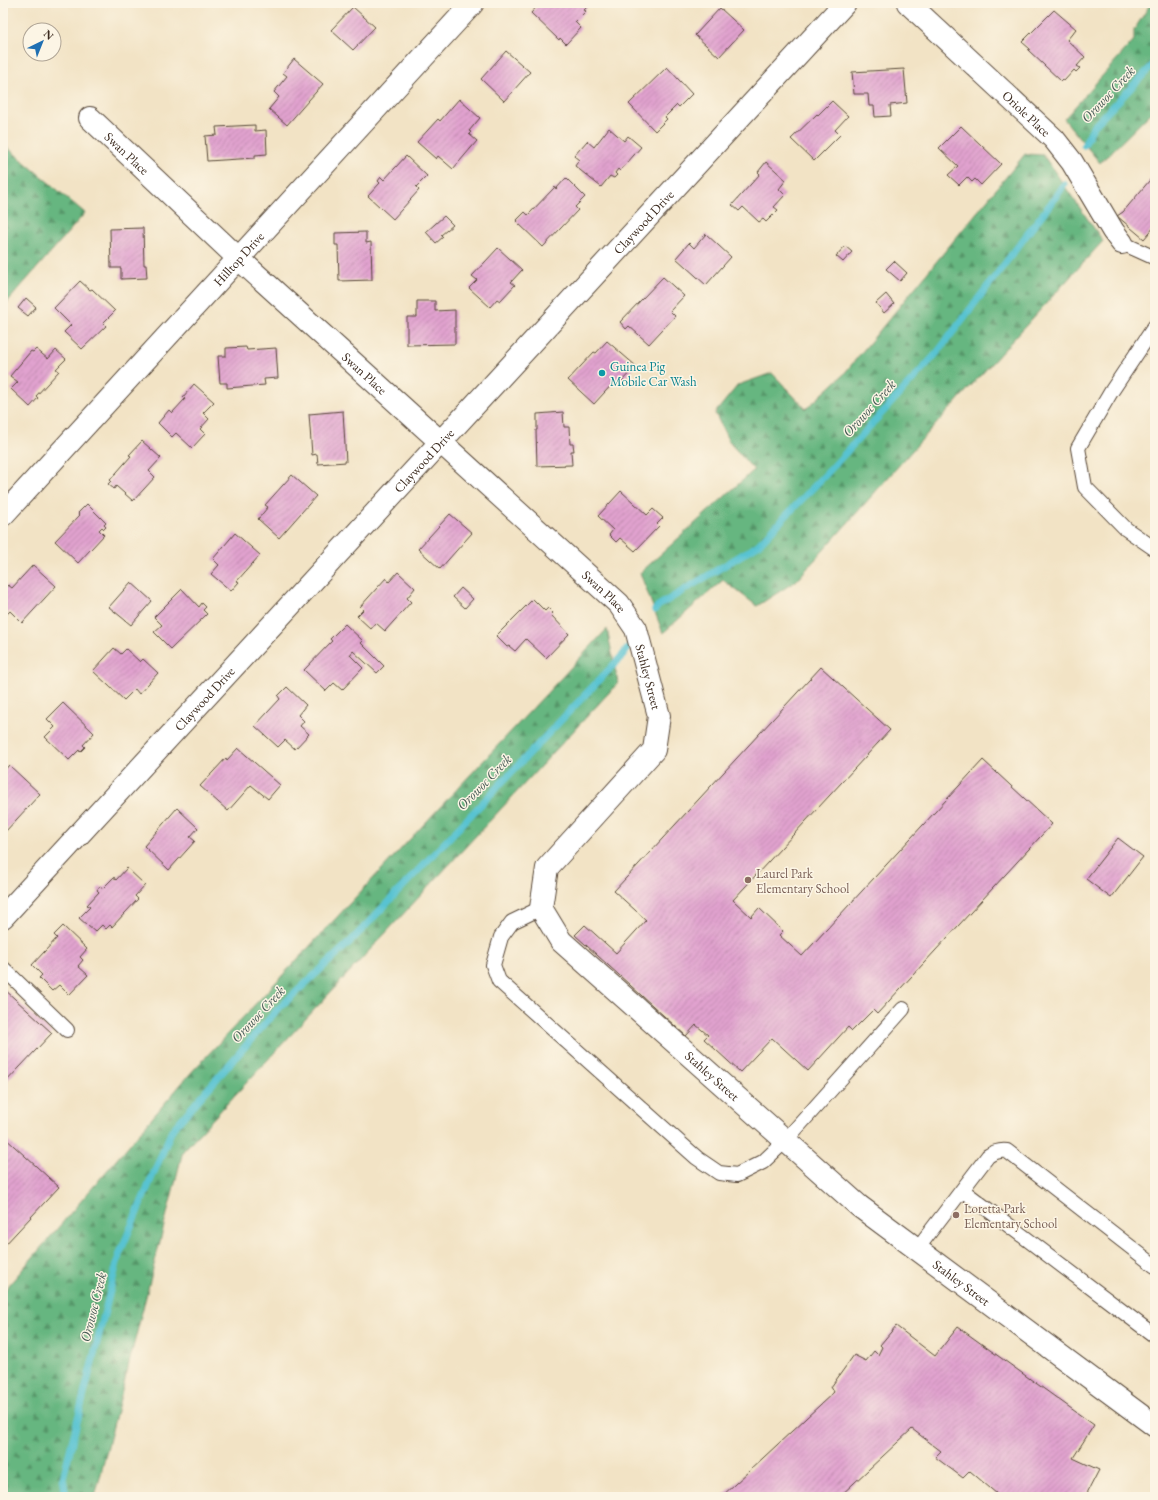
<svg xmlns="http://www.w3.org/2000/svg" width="1158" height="1500" viewBox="0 0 1158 1500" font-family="'EB Garamond',serif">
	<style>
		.forest { fill: url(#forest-firs); stroke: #50704f }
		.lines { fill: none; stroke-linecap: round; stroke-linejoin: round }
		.stream { stroke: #58c3d2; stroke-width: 7 }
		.building { fill: url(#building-hatch) }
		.service-casing { stroke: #564637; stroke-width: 16 }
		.minor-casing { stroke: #564637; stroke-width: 24 }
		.service { stroke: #fff; stroke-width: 14 }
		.minor { stroke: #fff; stroke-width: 22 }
		.culture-dot { fill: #0f9aa8; stroke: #fcf5e5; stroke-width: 1.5 }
		.education-dot { fill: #8d6e63; stroke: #fcf5e5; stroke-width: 1.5 }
		.labels { text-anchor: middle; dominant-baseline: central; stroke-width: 3; stroke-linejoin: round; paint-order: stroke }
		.street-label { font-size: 13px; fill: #3b2a1e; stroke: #fcf5e5 }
		.culture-label { font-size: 13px; fill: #0d838f; stroke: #fcf5e5; text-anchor: start }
		.education-label { font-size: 13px; fill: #785e54; stroke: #fcf5e5; text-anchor: start }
		.water-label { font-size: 14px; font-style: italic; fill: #445854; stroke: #fcf5e5 }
	</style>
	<defs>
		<pattern id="forest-firs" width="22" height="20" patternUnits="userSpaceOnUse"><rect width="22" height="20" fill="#66b680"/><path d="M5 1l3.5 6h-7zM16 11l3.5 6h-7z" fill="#559468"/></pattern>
		<pattern id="building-hatch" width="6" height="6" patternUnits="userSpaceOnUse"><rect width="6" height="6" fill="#e1a2cf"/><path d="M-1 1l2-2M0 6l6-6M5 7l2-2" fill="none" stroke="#b884a7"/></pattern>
	</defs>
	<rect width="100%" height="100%" fill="#fcf5e5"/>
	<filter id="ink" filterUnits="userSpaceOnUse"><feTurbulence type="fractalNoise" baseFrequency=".025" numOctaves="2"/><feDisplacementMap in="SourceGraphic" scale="8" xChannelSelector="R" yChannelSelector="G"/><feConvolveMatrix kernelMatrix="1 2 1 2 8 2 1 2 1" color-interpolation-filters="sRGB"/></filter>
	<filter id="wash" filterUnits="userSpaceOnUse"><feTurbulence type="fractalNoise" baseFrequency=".012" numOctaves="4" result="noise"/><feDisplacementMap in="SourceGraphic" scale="16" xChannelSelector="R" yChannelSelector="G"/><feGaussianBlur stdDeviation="0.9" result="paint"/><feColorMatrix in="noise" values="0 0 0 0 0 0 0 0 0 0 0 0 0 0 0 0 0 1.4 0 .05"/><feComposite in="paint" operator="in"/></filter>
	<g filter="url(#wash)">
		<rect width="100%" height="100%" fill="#f2e3c5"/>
		<path class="forest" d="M 1151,3 L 1155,3 L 1155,109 L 1100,163 L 1064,119 L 1134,40 L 1134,30 Z
			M 3,144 L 85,213 L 3,307 Z
			M 1025,154 L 1043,155 L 1103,241 L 918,444 L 796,581 L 757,606 L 723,580 L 663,633 L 640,573 L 754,470 L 729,442 L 715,413 L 738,385 L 772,373 L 806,409 L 843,375 Z
			M 607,629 L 618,683 L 183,1151 L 95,1497 L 3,1497 L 3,1292 L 188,1076 Z"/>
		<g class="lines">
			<path class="stream" d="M 1084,145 L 1093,127 L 1155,63
				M 655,610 L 658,606 L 758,545 L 829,471 L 937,353 L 1060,191 L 1064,184
				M 66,1497 L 63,1478 L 119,1255 L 172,1130 L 277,1010 L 352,940 L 622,656 L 633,641"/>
		</g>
		<g id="blocks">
			<path class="building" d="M 540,3 L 591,3 L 584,10 L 586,11 L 575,22 L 581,28 L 566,44 L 560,38 L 559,40 L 531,13 Z
				M 353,7 L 375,27 L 353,50 L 331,30 Z
				M 720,8 L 744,30 L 719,57 L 695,35 Z
				M 1054,10 L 1076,29 L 1067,40 L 1085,57 L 1077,66 L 1080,68 L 1076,72 L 1074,70 L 1064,81 L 1063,79 L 1061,81 L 1028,50 L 1030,49 L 1022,42 Z
				M 506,51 L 530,72 L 504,101 L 481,79 Z
				M 294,59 L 323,84 L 287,125 L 269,109 L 279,97 L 274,92 L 287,76 L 283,73 Z
				M 667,67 L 692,94 L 679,107 L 677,105 L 665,117 L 667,119 L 655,131 L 629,104 Z
				M 904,69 L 907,103 L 890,105 L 891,116 L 875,117 L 874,106 L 869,106 L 868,94 L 854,94 L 852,72 Z
				M 459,99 L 480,118 L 469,131 L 471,132 L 469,134 L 477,141 L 453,169 L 438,156 L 436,159 L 417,142 L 438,119 L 440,121 Z
				M 832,101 L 848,116 L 835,130 L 840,135 L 814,161 L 791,139 L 817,114 L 818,115 Z
				M 255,125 L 255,131 L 266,130 L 267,154 L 255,155 L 255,158 L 207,161 L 205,136 L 217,135 L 216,127 Z
				M 961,126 L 1001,164 L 981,185 L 975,179 L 972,182 L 967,177 L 959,185 L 948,175 L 958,166 L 939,148 Z
				M 609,128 L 624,141 L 628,136 L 641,147 L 620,171 L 618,169 L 615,173 L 617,175 L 614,178 L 610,176 L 601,187 L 575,166 L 579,160 L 574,156 L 587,141 L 594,147 Z
				M 406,156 L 427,176 L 416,187 L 419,190 L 393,219 L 368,196 L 380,183 L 378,181 L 381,177 L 384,180 Z
				M 766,162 L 786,180 L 779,189 L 785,195 L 774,207 L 778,210 L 766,222 L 763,219 L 759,222 L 743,207 L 739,211 L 732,205 L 760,174 L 758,172 Z
				M 1155,174 L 1155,226 L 1144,239 L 1117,216 L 1123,212 Z
				M 566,178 L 585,197 L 575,207 L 578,210 L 543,247 L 516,221 L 525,212 L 528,215 L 555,187 L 556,189 Z
				M 444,216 L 453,225 L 441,235 L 443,237 L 436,243 L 426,232 Z
				M 143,228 L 144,265 L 146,265 L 147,278 L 121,279 L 121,268 L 111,268 L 110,229 Z
				M 366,232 L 366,243 L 371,242 L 372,280 L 339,281 L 338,245 L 335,245 L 335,233 Z
				M 706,234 L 731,257 L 706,285 L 676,258 L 689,243 L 694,248 Z
				M 845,246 L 852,252 L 843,262 L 836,256 Z
				M 498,248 L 522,270 L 511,282 L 515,285 L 500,301 L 497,299 L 490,307 L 469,288 L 477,280 L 472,276 Z
				M 894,261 L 907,273 L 900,281 L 886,269 Z
				M 663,277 L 684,296 L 670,311 L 675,316 L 649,344 L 629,326 L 626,329 L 620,322 Z
				M 80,281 L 90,290 L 92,289 L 115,311 L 103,323 L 106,326 L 82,349 L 64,332 L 71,325 L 54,308 Z
				M 886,294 L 894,304 L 884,313 L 876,303 Z
				M 26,298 L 36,307 L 28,316 L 18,308 Z
				M 417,301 L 435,301 L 435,311 L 455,310 L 455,344 L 407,345 L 407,317 L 417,317 Z
				M 607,341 L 636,366 L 619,384 L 615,381 L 594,404 L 568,380 L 594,352 L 596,353 Z
				M 246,347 L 247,350 L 276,348 L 278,378 L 264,379 L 265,385 L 227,388 L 227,383 L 220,383 L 218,356 L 226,356 L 226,348 Z
				M 36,349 L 48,359 L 56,350 L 66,359 L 56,369 L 59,371 L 36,396 L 38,398 L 30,407 L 11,389 L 18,382 L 10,376 L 31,351 L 33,352 Z
				M 194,384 L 214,402 L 203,413 L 209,419 L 200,429 L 205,434 L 192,448 L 176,433 L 172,437 L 158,423 L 169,410 L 172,413 L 185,399 L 183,397 Z
				M 343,411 L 346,462 L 318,464 L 317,454 L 312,455 L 309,414 Z
				M 563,412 L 564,427 L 569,427 L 570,444 L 573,444 L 574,451 L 571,451 L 572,465 L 537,466 L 536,430 L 537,430 L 537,414 Z
				M 142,441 L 161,458 L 149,471 L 155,477 L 133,501 L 116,486 L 114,489 L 108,484 L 111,481 L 110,480 L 131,456 L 129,455 Z
				M 292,475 L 316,496 L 279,538 L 258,519 L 268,507 L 265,505 Z
				M 621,491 L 647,515 L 653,509 L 663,518 L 657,524 L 659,526 L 635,551 L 620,538 L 616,542 L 609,535 L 613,530 L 598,516 Z
				M 87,504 L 106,523 L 104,525 L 106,527 L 104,529 L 102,527 L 99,530 L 104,535 L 78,563 L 55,541 L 80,515 L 78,513 Z
				M 450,514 L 472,533 L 440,569 L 418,549 Z
				M 235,533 L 260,555 L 237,581 L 239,582 L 231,591 L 211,574 L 219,565 L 213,559 Z
				M 33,565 L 56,586 L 22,623 L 10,611 L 6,615 L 3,612 L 3,590 L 8,585 L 12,588 Z
				M 398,572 L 415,588 L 407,598 L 411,602 L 385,631 L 376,623 L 371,629 L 357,616 L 363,610 L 360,607 L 386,578 L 389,582 Z
				M 131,582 L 152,601 L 131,625 L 109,607 Z
				M 461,588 L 473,599 L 465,608 L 453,597 Z
				M 182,589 L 199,607 L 202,603 L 206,607 L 203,610 L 207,614 L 171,649 L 154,632 L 162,625 L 154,617 Z
				M 533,599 L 545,611 L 548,608 L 553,613 L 551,615 L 569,634 L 546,658 L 526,639 L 515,651 L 509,646 L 507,647 L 496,636 Z
				M 345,624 L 363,641 L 361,643 L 384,666 L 377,673 L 353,651 L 350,655 L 363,668 L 342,690 L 334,683 L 326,691 L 304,670 L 332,641 L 330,639 Z
				M 114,648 L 121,654 L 126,649 L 140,662 L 143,659 L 158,673 L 139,694 L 135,689 L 124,700 L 93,671 Z
				M 821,667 L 890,730 L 733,900 L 751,917 L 759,908 L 783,931 L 779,935 L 802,956 L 983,760 L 1052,824 L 877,1014 L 873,1010 L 852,1031 L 848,1027 L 808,1071 L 772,1038 L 740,1072 L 704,1039 L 708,1035 L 696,1025 L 686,1036 L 575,935 L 585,925 L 616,953 L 646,920 L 614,891 Z
				M 287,687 L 306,705 L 298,715 L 304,721 L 300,726 L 309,734 L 295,749 L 285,740 L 278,747 L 255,726 L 280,699 L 278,696 Z
				M 63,703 L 94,733 L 83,745 L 85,747 L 80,752 L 79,750 L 69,760 L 45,737 L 55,727 L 47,719 Z
				M 238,748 L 280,785 L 268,799 L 251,785 L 228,811 L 200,786 L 226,758 L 227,760 Z
				M 9,765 L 40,794 L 5,832 L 3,830 L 3,772 Z
				M 177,808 L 198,828 L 190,837 L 195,841 L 169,870 L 144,846 Z
				M 1118,838 L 1143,857 L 1111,898 L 1086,879 Z
				M 127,868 L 145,885 L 135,896 L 138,899 L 112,927 L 110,925 L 106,929 L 102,925 L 95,932 L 79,918 L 90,907 L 87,905 L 99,892 L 97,890 L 100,886 L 103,888 L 114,877 L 116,880 Z
				M 63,926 L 87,949 L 80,957 L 83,960 L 78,966 L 88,975 L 69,995 L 59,985 L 52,991 L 39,978 L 42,975 L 32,965 L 57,938 L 54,935 Z
				M 3,988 L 52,1033 L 3,1085 Z
				M 3,1136 L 59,1187 L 3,1247 Z
				M 896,1326 L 935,1356 L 958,1327 L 1094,1425 L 1073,1458 L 1099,1470 L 1085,1497 L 995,1497 L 997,1494 L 970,1471 L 963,1478 L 935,1457 L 941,1451 L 912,1429 L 839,1497 L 721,1497 L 834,1392 L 831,1387 L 854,1355 L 866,1361 L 874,1351 L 878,1355 L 882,1347 L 880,1345 Z"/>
		</g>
	</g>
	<g filter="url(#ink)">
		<use href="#blocks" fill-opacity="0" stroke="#564637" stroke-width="1"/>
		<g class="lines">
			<g class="service-casing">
				<path id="service" d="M 1122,243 L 1155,258
					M 1155,326 L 1111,392 L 1078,448 L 1085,487 L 1126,529 L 1155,549
					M 541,908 L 512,922 L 501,937 L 493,965 L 499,981 L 697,1158 L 719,1173 L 737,1175 L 763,1162 L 785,1141 L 903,1009
					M 3,968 L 67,1030
					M 962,1190 L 1155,1336
					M 917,1249 L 988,1156 C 994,1152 999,1150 1007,1151 L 1155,1266"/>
			</g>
			<g class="minor-casing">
				<g id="minor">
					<path id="s1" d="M 908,3 L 1054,139 L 1072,162 L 1113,231 L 1122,243"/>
					<path id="s2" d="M 90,118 L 238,258 L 619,604 L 636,629 L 659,716 L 654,750 L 547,868 L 541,908 L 561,941 L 859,1206 L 1155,1426"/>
					<path id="s3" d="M 3,515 L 473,3"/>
					<path id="s4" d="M 3,917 L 845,3"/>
				</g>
			</g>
			<use href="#service" class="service"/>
			<use href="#minor" class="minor"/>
		</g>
	</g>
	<circle class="culture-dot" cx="602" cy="373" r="4"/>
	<g class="education-dot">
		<circle cx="748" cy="880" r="4"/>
		<circle cx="956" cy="1215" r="4"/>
	</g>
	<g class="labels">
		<g class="street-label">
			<text stroke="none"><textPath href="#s1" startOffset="162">Oriole Place</textPath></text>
			<text stroke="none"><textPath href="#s2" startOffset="51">Swan Place</textPath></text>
			<text stroke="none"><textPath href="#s4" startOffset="945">Claywood Drive</textPath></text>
			<text stroke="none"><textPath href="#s3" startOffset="348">Hilltop Drive</textPath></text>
			<text stroke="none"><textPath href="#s2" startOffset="375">Swan Place</textPath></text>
			<text stroke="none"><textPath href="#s4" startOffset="621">Claywood Drive</textPath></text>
			<text stroke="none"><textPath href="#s2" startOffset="699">Swan Place</textPath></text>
			<text stroke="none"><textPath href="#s2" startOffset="798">Stahley Street</textPath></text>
			<text stroke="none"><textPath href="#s4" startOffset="297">Claywood Drive</textPath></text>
			<text stroke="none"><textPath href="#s2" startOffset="1314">Stahley Street</textPath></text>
			<text stroke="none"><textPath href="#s2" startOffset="1638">Stahley Street</textPath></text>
		</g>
		<g class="culture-label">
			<text x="610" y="366">Guinea Pig<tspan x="610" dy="15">Mobile Car Wash</tspan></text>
		</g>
		<g class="education-label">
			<text x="756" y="873">Laurel Park<tspan x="756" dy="15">Elementary School</tspan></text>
			<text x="964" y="1208">Loretta Park<tspan x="964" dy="15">Elementary School</tspan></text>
		</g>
		<g class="water-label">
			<text transform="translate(1108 94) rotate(-47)">Orowoc Creek</text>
			<text transform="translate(869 408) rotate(-48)">Orowoc Creek</text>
			<text transform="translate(484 782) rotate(-46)">Orowoc Creek</text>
			<text transform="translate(258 1014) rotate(-47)">Orowoc Creek</text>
			<text transform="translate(93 1307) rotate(-76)">Orowoc Creek</text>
		</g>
	</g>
	<rect width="1158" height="1500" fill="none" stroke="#fcf5e5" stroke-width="16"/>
	<g transform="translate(42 42) rotate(43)"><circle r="19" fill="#fcf5e5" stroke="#afa495"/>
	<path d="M0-3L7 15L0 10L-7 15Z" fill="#1f6fb2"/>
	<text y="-6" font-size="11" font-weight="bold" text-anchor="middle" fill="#3b2a1e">N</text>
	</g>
</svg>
